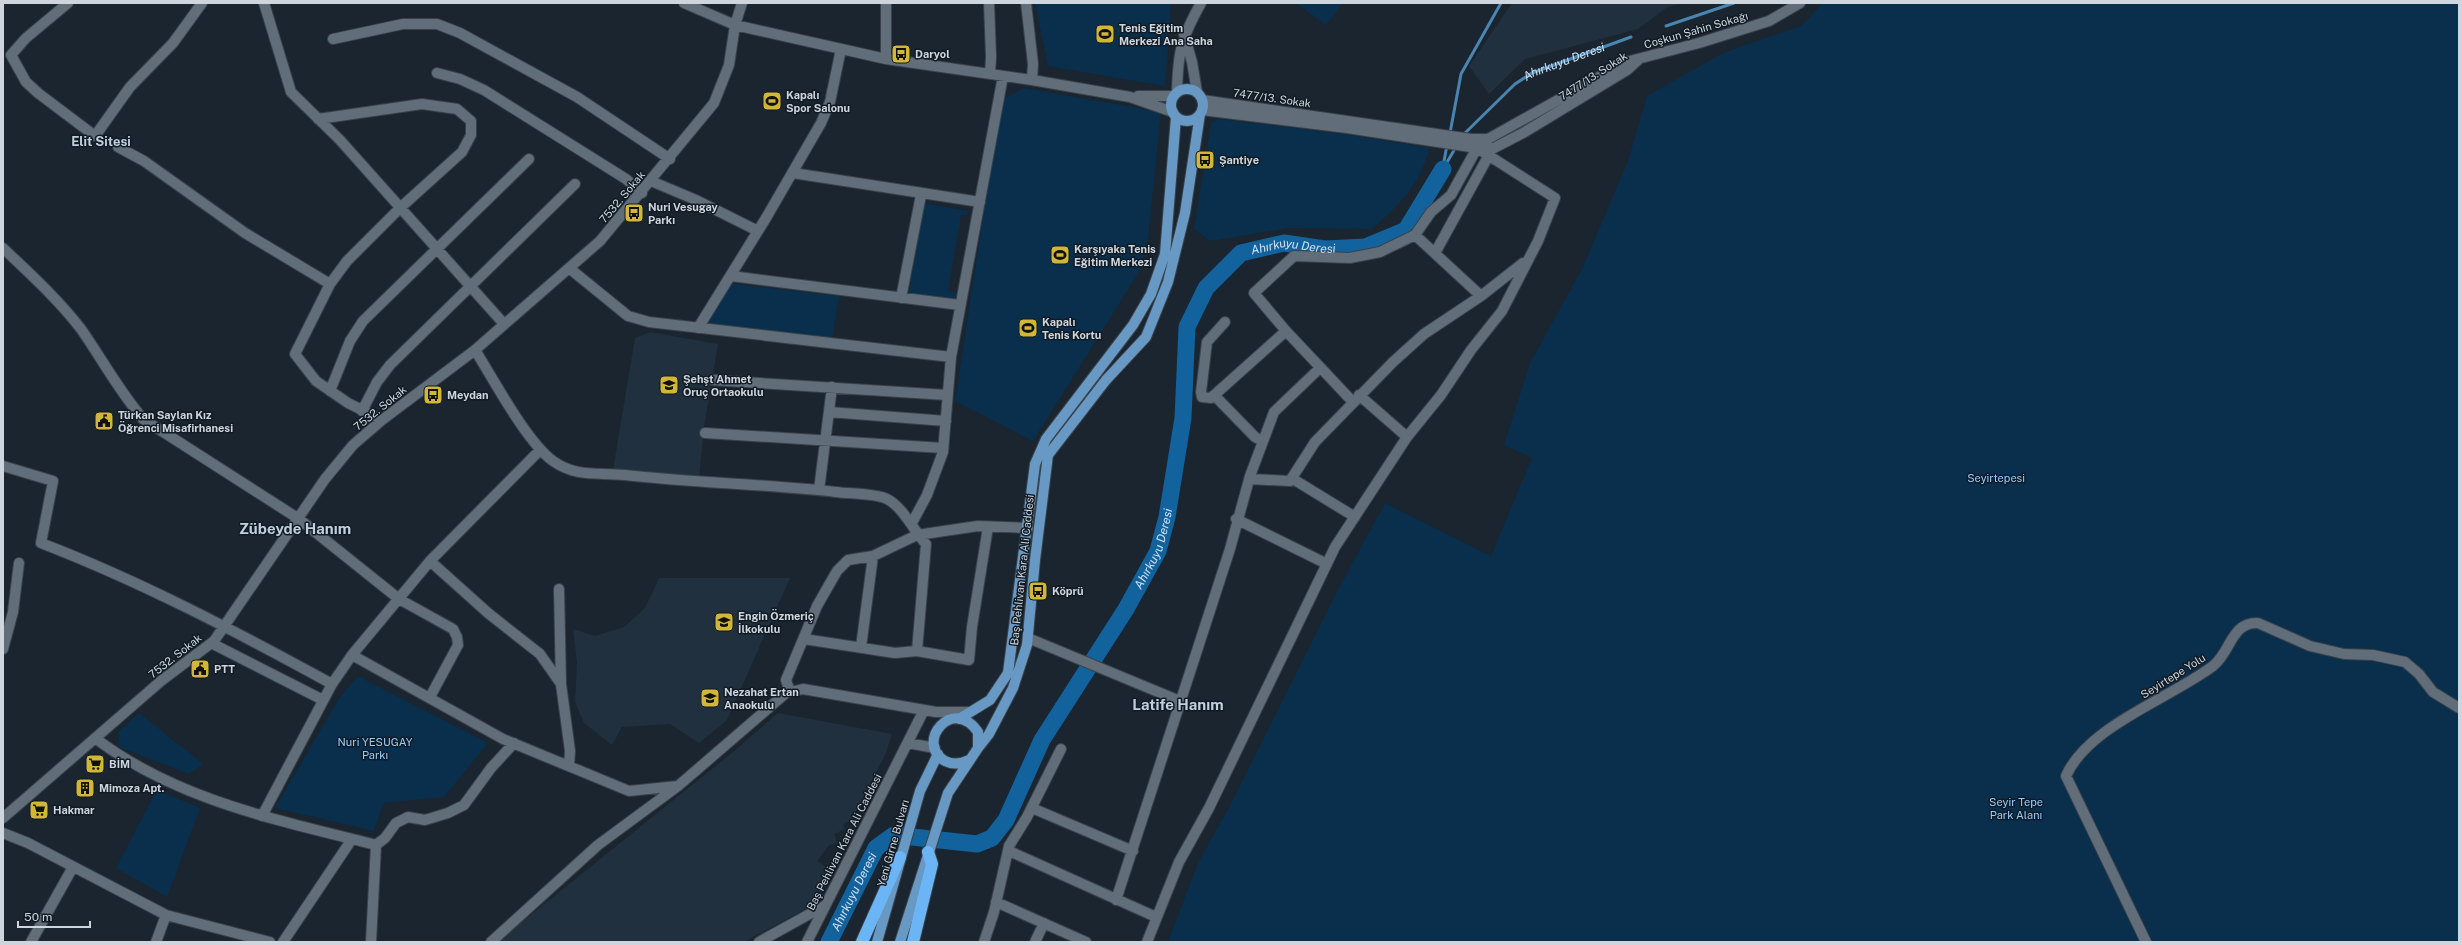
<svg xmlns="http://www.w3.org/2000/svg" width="2462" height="945" viewBox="0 0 2462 945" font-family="'Public Sans',sans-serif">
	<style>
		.built { fill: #21303e }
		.green { fill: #092f4d }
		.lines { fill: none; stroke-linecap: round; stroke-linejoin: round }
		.stream { stroke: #4a84b0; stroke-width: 3 }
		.river { stroke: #12629d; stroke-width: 17 }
		.minor-casing { stroke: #39424a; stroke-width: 12 }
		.major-casing { stroke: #39424a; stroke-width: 12 }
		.highway-casing { stroke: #39424a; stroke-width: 14 }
		.minor { stroke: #616e7a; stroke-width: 10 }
		.major { stroke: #6799c4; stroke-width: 10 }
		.highway { stroke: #6bb5f6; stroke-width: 12 }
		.labels { text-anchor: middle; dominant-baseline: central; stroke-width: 3; stroke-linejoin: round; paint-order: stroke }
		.poi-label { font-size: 11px; font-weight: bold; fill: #ced5dc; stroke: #111b25; text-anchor: start }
		.street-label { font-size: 11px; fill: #ced5dc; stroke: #111b25 }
		.park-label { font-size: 11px; fill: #98ceff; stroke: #111b25 }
		.water-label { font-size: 12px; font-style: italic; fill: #d0e1f2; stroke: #111b25 }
		.quarter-label { font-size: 13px; font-weight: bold; fill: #c2d0dd; stroke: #111b25 }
		.district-label { font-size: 15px; font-weight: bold; fill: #c2d0dd; stroke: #111b25 }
	</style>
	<rect width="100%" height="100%" fill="#1a252f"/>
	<path class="built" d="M 1512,3 L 1683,3 L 1666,8 L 1638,29 L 1525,59 L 1489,94 L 1469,66 Z
		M 650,332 L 718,344 L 704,427 L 699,480 L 613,470 L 635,338 Z
		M 659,578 L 790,578 L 727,720 L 699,743 L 670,724 L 622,727 L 612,745 L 584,723 L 575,702 L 577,662 L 573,629 L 595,636 L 624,627 L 645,608 Z
		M 778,713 L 892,734 L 886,753 L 852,819 L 843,824 L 845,829 L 834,834 L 837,843 L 829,845 L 817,861 L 831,870 L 818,902 L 744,942 L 497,942 L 733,752 Z"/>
	<path class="green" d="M 1035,3 L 1171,3 L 1165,86 L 1048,66 Z
		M 1296,3 L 1343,3 L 1326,25 Z
		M 1823,3 L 2459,3 L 2459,942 L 1168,942 L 1198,863 L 1231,804 L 1337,592 L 1385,503 L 1491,556 L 1532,458 L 1504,445 L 1530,363 L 1582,269 L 1628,161 L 1647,96 L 1723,53 L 1801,26 Z
		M 1024,88 L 1161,112 L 1148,238 L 1139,272 L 1033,441 L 955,401 L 1001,100 Z
		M 1218,119 L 1337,133 L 1429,148 C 1422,182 1399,206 1372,229 L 1289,228 L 1211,241 L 1194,229 L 1211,123 Z
		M 924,203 L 968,211 L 967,215 L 961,215 L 948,291 L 956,292 L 955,300 L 909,293 Z
		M 732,284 L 839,296 L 832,339 L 705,325 Z
		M 358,676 L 488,743 L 444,797 L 383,803 L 374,831 L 275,808 L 340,697 Z
		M 139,713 L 203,764 L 189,774 L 119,747 L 118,732 Z
		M 157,790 L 200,808 L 167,897 L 116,868 Z"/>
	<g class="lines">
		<g class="stream">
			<path d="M 1666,26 L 1734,3"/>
			<path d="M 1450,133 L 1461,74 L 1501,3"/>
			<path id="s1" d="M 1463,135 L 1515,84 L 1532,73 L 1631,37"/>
			<path d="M 1443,167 L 1447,145"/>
			<path d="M 1443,169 L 1456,147"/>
		</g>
		<path class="river" id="s2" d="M 829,942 L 876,848 L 894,835 L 977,844 L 992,838 L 1006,820 L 1042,740 L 1126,609 L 1158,551 L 1167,517 L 1183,418 L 1187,327 L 1206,288 L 1241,253 L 1284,243 L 1325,249 L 1365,247 L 1406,230 L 1443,169"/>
		<g class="minor-casing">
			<path id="minor" d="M 68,3 L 26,38 L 11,55 L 26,82 L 38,93 L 95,136 L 130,87 L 173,43 L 202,3
				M 264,3 L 291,92 L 340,140 L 504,324
				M 684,3 L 735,25 L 886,59 L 1032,80 L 1130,97 L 1173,112
				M 989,3 L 991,57 L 990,74
				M 1026,3 L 1033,64 L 1032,80
				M 1184,34 L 1192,62 L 1197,92
				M 333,39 L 403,24 L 437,24 L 460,33 L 577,97 L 670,159
				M 886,59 L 886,3
				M 437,73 L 460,79 L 484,90 L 626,179 L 642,193
				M 1177,92 C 1178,51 1181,39 1201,3
				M 1138,96 L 1173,96
				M 1202,100 L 1471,139 L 1488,139 L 1626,62 L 1699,43 L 1769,21 L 1800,3
				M 1202,110 L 1347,128 L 1477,148 L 1494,148 L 1523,133 L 1627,70 L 1638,60
				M 318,119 L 422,104 L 457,109 L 471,121 L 471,135 L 462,152 L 400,208 L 347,261 L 330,284
				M 118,147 L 144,161 L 245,233 L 330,284 L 295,354 L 316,381 L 348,403 L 382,420
				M 793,173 L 980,202
				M 651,181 L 696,200 L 758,231
				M 3,248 C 30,274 58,299 81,329 C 102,359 119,391 143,419 L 299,519 L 399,599 L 453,629 L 457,637 L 458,645 L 430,697
				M 1435,253 L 1489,155
				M 569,268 L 628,316 L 649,322 L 951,357
				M 731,276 L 960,305
				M 901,298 L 921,195
				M 1225,322 L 1207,342 L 1201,392 L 1202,397 L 1211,398 L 1286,331
				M 698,328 L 766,218 L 821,123 L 830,102 L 841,49
				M 475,350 C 494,380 526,441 553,461 C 577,478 598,472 625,475 C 695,483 766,484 836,492 C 849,494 875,493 887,499 C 903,507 914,531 926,544 L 917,651
				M 713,380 L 947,395
				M 330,391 L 350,341 L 363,321 L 529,159
				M 1214,395 L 1255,437 L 1262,441
				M 1359,395 L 1407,437
				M 1352,401 L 1286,331 L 1254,293 L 1294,256 L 1350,258 L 1380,252 L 1415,235
				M 362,411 L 377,382 L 390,365 L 575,184
				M 829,412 L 946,421
				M 705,433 L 943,448
				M 3,466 L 53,481 L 41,543 C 142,582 237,632 332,684
				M 1249,479 L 1290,481 L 1315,442 L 1393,362 L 1424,334 L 1481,296 L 1523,263
				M 1293,479 L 1355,517
				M 819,490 L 832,387
				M 1236,519 L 1327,564
				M 912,523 L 927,495 L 943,452 L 951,357 L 1003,76
				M 430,561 L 488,613 L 540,654 L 561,684
				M 559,589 L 561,684 L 570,751 L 569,766
				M 1028,638 L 1180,701
				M 804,639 L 895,653 L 917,651 L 969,660 L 972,627 L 988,527
				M 214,641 L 215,645 L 323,700
				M 861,647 L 873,556
				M 3,649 L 13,612 L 19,563
				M 352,655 L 503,739 L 629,791 L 678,786
				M 790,692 L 786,680 L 817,606 L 837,571 L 848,560 L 873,556 L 917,535 L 978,526 L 1028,528
				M 95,738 C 176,800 278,820 376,845 L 385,838 L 396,823 L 408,817 L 425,820 L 448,813 L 464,805 L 491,768 L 514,743
				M 908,743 L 935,748
				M 1032,808 L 1133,851
				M 262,816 L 332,684 L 352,655 L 430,561 L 540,450
				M 3,818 L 161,681 L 214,641 L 325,479 L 353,445 L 382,420 L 475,350 L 600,241 L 714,103 L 729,65 L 735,25 L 742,3
				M 3,833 L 28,843 L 166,915 L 270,942
				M 1009,851 L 1156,917
				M 1116,900 L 1230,549 L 1250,476 L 1274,412 L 1320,368
				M 996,902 L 1086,942
				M 31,942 L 73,867
				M 156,942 L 166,915
				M 283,942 L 352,839
				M 371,942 L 376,845
				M 491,942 L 598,845 L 678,786 L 786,693 L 803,689 L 936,712 L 969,712
				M 759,942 L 824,906
				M 807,942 L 924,710
				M 984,942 L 994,912 L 1009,846 L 1027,817 L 1061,749
				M 1035,942 L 1044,923
				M 1147,942 L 1179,862 L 1209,808 L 1335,547 L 1407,437 L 1441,395 L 1471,350 L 1502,311 L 1538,241 L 1555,198 L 1477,148 L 1451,195 L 1431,212 L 1415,235 L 1481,296
				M 2146,942 L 2066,776 C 2088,726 2169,699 2213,666 C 2231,652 2231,622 2258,623 L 2310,646 L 2344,654 L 2373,655 L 2405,662 L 2419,674 L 2433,692 L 2459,708"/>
		</g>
		<g class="major-casing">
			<path id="major" d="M1171 105a16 16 0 1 1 32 0a16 16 0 1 1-32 0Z
				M 959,719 L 990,700 L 1008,673 L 1035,464 L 1046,439 L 1133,325 L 1151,294 L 1165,254 L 1176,117
				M 978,748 L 989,734 L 1013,688 L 1027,645 L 1035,560 L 1048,455 L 1106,380 L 1146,337 L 1168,282 L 1185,213 L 1200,114
				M 877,942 L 920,791 L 938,754
				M 900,942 L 948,793 L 978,748 L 978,732 C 953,695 914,743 945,761 C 953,765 961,764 969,760"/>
		</g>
		<g class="highway-casing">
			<path id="highway" d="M 862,942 L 900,857
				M 913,942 L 932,864 L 928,852"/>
		</g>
		<use href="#minor" class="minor"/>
		<use href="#major" class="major"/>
		<use href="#highway" class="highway"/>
	</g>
	<defs>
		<g id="stadium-square" transform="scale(1)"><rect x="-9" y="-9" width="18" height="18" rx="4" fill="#d2b736" stroke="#111b25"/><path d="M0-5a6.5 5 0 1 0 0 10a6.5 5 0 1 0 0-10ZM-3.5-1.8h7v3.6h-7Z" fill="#111"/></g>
		<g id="bus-square" transform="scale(1)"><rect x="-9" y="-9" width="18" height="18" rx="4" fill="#d2b736" stroke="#111b25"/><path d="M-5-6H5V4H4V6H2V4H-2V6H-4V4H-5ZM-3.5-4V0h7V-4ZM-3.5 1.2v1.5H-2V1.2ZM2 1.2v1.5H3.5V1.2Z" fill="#111"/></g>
		<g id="school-square" transform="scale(1)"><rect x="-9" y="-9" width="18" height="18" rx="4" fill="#d2b736" stroke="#111b25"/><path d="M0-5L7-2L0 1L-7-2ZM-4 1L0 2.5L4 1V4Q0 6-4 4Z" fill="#111"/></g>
		<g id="civic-square" transform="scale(1)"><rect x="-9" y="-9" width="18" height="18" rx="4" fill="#d2b736" stroke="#111b25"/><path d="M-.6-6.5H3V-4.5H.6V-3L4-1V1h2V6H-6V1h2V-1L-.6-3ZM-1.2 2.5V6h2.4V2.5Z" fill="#111"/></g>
		<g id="supermarket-square" transform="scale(1)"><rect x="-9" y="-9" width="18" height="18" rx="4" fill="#d2b736" stroke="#111b25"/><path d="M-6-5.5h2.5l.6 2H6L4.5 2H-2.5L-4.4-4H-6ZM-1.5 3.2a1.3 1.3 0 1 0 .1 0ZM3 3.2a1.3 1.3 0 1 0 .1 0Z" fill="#111"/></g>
		<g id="building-square" transform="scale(1)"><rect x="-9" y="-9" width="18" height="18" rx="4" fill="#d2b736" stroke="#111b25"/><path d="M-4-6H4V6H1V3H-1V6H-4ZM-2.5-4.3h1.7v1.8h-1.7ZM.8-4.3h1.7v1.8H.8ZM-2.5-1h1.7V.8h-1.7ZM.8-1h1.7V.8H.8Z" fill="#111"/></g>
	</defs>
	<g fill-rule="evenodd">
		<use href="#stadium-square" x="1105" y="34"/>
		<use href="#bus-square" x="901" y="54"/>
		<use href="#stadium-square" x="772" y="101"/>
		<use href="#bus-square" x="1205" y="160"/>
		<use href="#bus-square" x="634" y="213"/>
		<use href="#stadium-square" x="1060" y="255"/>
		<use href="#stadium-square" x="1028" y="328"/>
		<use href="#school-square" x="669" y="385"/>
		<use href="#bus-square" x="433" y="395"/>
		<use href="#civic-square" x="104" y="421"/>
		<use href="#bus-square" x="1038" y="591"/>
		<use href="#school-square" x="724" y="622"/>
		<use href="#civic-square" x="200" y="669"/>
		<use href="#school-square" x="710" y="698"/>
		<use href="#supermarket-square" x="95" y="764"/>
		<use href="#building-square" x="85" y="788"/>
		<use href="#supermarket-square" x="39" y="810"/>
	</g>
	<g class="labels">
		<g class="poi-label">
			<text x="1119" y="28">Tenis Eğitim<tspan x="1119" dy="13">Merkezi Ana Saha</tspan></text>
			<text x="915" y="54">Daryol</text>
			<text x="786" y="95">Kapalı<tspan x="786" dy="13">Spor Salonu</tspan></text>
			<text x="1219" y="160">Şantiye</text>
			<text x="648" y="207">Nuri Vesugay<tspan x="648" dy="13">Parkı</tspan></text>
			<text x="1074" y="249">Karşıyaka Tenis<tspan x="1074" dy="13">Eğitim Merkezi</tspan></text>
			<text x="1042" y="322">Kapalı<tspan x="1042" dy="13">Tenis Kortu</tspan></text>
			<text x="683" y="379">Şehşt Ahmet<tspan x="683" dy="13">Oruç Ortaokulu</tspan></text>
			<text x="447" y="395">Meydan</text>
			<text x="118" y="415">Türkan Saylan Kız<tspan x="118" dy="13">Öğrenci Misafirhanesi</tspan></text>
			<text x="1052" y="591">Köprü</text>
			<text x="738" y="616">Engin Özmeriç<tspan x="738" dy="13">İlkokulu</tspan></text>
			<text x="214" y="669">PTT</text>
			<text x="724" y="692">Nezahat Ertan<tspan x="724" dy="13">Anaokulu</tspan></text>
			<text x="109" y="764">BİM</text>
			<text x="99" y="788">Mimoza Apt.</text>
			<text x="53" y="810">Hakmar</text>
		</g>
		<g class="street-label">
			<text transform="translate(1696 30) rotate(-16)">Coşkun Şahin Sokağı</text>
			<text transform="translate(1593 76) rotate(-33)">7477/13. Sokak</text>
			<text transform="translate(1272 98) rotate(8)">7477/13. Sokak</text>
			<text transform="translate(622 197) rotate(-50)">7532. Sokak</text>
			<text transform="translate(380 408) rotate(-39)">7532. Sokak</text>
			<text transform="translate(1022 570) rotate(-84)">Baş Pehlivan Kara Ali Caddesi</text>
			<text transform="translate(175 656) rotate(-38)">7532. Sokak</text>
			<text transform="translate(2173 676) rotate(-32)">Seyirtepe Yolu</text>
			<text transform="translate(844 842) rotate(-63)">Baş Pehlivan Kara Ali Caddesi</text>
			<text transform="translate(893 843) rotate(-74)">Yeni Girne Bulvarı</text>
		</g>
		<g class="park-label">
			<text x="1996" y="478">Seyirtepesi</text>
			<text x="375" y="742">Nuri YESUGAY<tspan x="375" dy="13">Parkı</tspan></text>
			<text x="2016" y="802">Seyir Tepe<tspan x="2016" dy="13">Park Alanı</tspan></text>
		</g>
		<g class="water-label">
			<text stroke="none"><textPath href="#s1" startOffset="127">Ahırkuyu Deresi</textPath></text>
			<text stroke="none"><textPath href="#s2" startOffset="932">Ahırkuyu Deresi</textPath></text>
			<text stroke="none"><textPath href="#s2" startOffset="560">Ahırkuyu Deresi</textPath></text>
			<text stroke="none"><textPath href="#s2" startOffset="56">Ahırkuyu Deresi</textPath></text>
		</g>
		<g class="quarter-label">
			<text x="101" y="141">Elit Sitesi</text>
		</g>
		<g class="district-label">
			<text x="295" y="528">Zübeyde Hanım</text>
			<text x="1178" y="704">Latife Hanım</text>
		</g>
	</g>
	<rect width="2462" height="945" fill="none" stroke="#ced5dc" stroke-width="8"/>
	<path d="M18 921v6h72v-6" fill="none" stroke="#ced5dc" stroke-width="2"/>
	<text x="24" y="921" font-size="12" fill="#ced5dc" stroke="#111b25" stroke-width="3" paint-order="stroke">50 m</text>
</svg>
